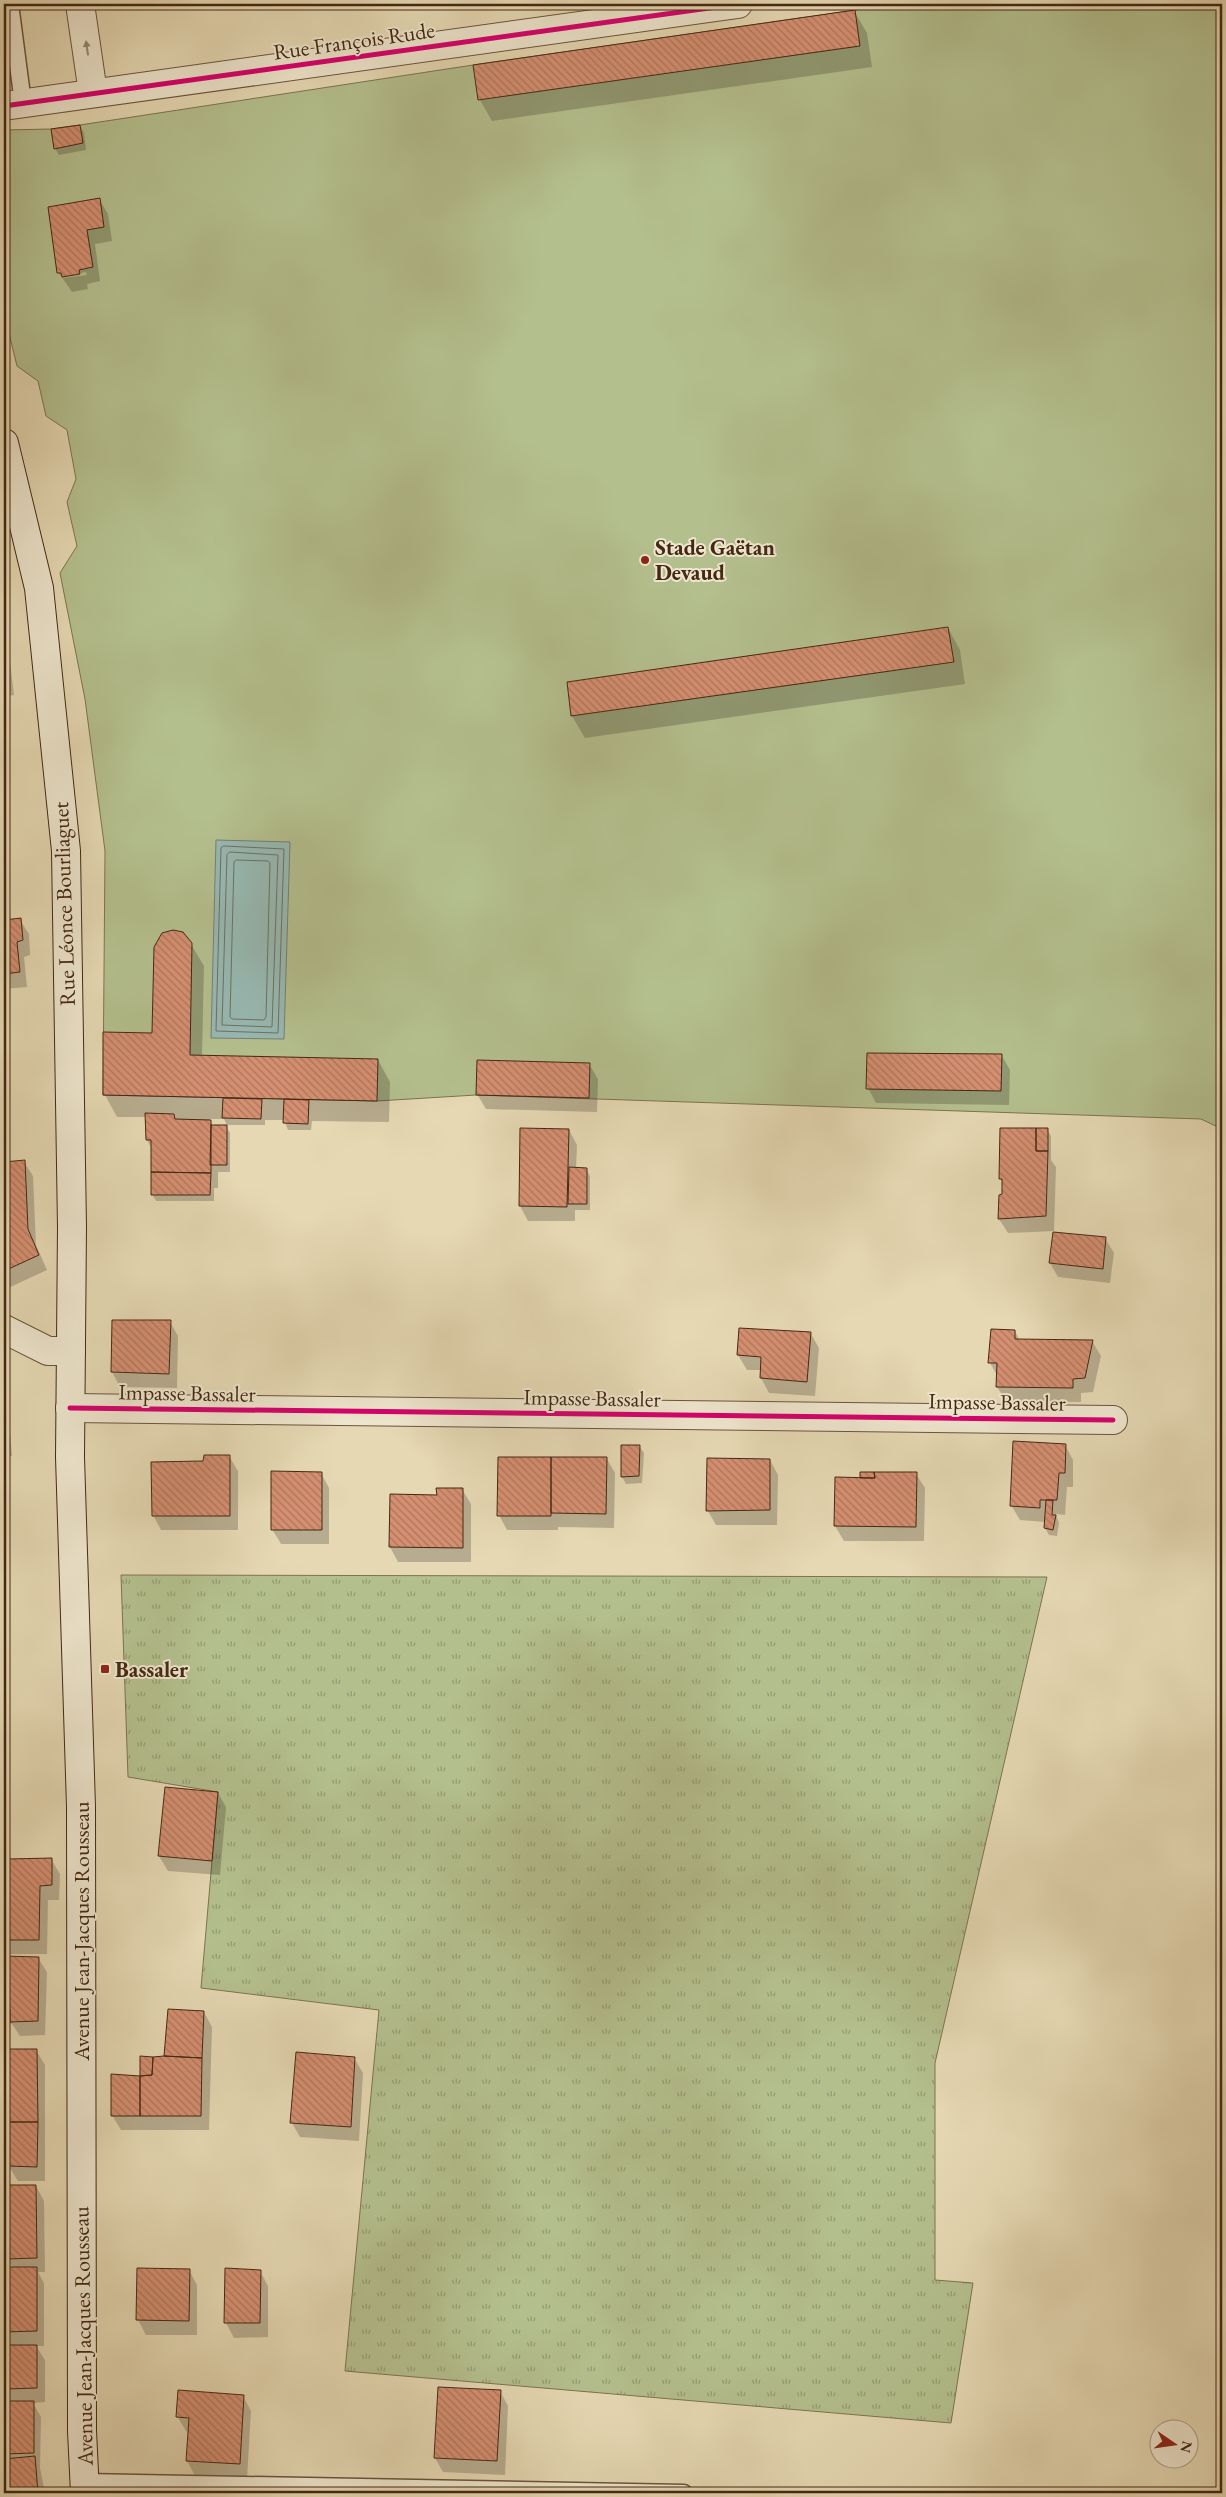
<svg xmlns="http://www.w3.org/2000/svg" width="1226" height="2497" viewBox="0 0 1226 2497" font-family="'EB Garamond',serif">
	<style>
		.grass { fill: url(#grass-tufts); stroke: #7c7450 }
		.pitch { fill: #b4bf8e; stroke: #7c7450 }
		.water { fill: #97b9b3; stroke: #767f73 }
		.shadow { fill: #0003; fill-rule: evenodd }
		.lines { fill: none; stroke-linecap: round; stroke-linejoin: round }
		.shore { stroke: #6e7063; stroke-width: 1 }
		.building { fill: url(#building-back-hatch); stroke: #442813 }
		.service-casing { stroke: #6c543b; stroke-width: 19 }
		.minor-casing { stroke: #6c543b; stroke-width: 30 }
		.secondary-casing { stroke: #442813; stroke-width: 30 }
		.service { stroke: #eee6ce; stroke-width: 16 }
		.minor { stroke: #eee6ce; stroke-width: 28 }
		.secondary { stroke: #eee6ce; stroke-width: 28 }
		.cycleway-casing { stroke: #eee6ce; stroke-width: 8 }
		.cycleway { stroke: #d6006c; stroke-width: 5 }
		.oneway { fill: #998770 }
		.poi-dot { fill: #8f2418; stroke: #eee6ce; stroke-width: 2 }
		.labels { text-anchor: middle; dominant-baseline: central; stroke-width: 4; stroke-linejoin: round; paint-order: stroke }
		.street-label { font-size: 22px; fill: #442813; stroke: #eee6ce }
		.poi-label { font-size: 22px; font-weight: bold; fill: #442813; stroke: #eee6ce; text-anchor: start }
	</style>
	<defs>
		<pattern id="grass-tufts" width="24" height="20" patternUnits="userSpaceOnUse" patternTransform="scale(1.25)"><rect width="24" height="20" fill="#b4bf8e"/><path d="M3 7l-1-3M5 7V3M7 7l1-3M15 17l-1-3M17 17v-4M19 17l1-3" fill="none" stroke="#949b73"/></pattern>
		<pattern id="building-back-hatch" width="6" height="6" patternUnits="userSpaceOnUse" patternTransform="scale(1.25)"><rect width="6" height="6" fill="#d58f71"/><path d="M-1 5l2 2M0 0l6 6M5-1l2 2" fill="none" stroke="#ae755c"/></pattern>
	</defs>
	<rect width="100%" height="100%" fill="#e5d8b3"/>
	<filter id="stains"><feTurbulence type="fractalNoise" baseFrequency=".004" numOctaves="4"/><feColorMatrix values="0 0 0 0 .2 0 0 0 0 .09 0 0 0 0 .02 0 0 0 .5 -.17"/></filter>
	<radialGradient id="worn" r=".72"><stop offset=".6" stop-color="#630" stop-opacity="0"/><stop offset="1" stop-color="#630" stop-opacity=".3"/></radialGradient>
	<path class="grass" d="M 121,1575 L 1047,1577 L 935,2063 L 935,2280 L 973,2283 L 951,2423 L 345,2371 L 379,2010 L 201,1988 L 218,1792 L 128,1777 Z"/>
	<path class="pitch" d="M 898,4 L 1222,4 L 1222,1129 L 1201,1119 L 476,1095 L 377,1101 L 103,1095 L 105,851 L 85,699 L 60,573 L 77,546 L 67,502 L 76,479 L 67,430 L 46,416 L 38,381 L 17,366 L 4,313 L 4,130 L 51,129 L 80,125 L 473,65 Z"/>
	<path class="water" d="M 216,840 L 290,842 L 284,1039 L 211,1038 Z"/>
	<path class="shadow" d="M 854,11 L 867,33 L 872,67 L 492,121 L 480,100 Z
		M 80,126 L 84,133 L 86,150 L 59,155 L 55,148 Z
		M 99,199 L 108,214 L 112,241 L 95,244 L 100,281 L 87,284 L 88,289 L 72,292 L 59,273 ZM 86,272 L 87,275 L 63,278 L 63,276 Z
		M 948,628 L 960,650 L 965,684 L 585,738 L 572,716 L 568,683 Z
		M 4,638 L 8,645 L 14,695 L 4,697 Z
		M 20,920 L 29,934 L 30,955 L 24,957 L 27,987 L 4,989 L 4,922 Z
		M 191,944 L 204,966 L 202,1056 L 378,1060 L 390,1082 L 389,1122 L 312,1121 L 311,1130 L 288,1130 L 284,1120 L 265,1120 L 265,1125 L 227,1125 L 224,1119 L 209,1119 L 213,1126 L 226,1126 L 230,1133 L 230,1172 L 218,1172 L 218,1188 L 214,1188 L 214,1201 L 156,1201 L 152,1194 L 152,1149 L 147,1140 L 147,1117 L 117,1117 L 105,1095 L 104,1033 L 153,1034 Z
		M 1002,1056 L 1010,1070 L 1009,1105 L 876,1103 L 868,1088 Z
		M 589,1064 L 598,1079 L 597,1112 L 486,1109 L 477,1094 Z
		M 1047,1129 L 1051,1136 L 1051,1160 L 1056,1167 L 1054,1231 L 1008,1233 L 999,1219 L 1003,1194 L 1003,1184 L 1000,1178 Z
		M 521,1130 L 569,1130 L 577,1145 L 576,1168 L 586,1169 L 590,1176 L 590,1210 L 575,1210 L 575,1221 L 528,1221 L 520,1206 Z
		M 24,1162 L 33,1176 L 36,1245 L 47,1270 L 4,1290 L 4,1163 Z
		M 1054,1232 L 1105,1238 L 1114,1253 L 1110,1283 L 1058,1277 L 1050,1263 Z
		M 113,1321 L 170,1322 L 178,1336 L 177,1388 L 120,1387 L 112,1372 Z
		M 1015,1331 L 1020,1341 L 1092,1341 L 1101,1356 L 1093,1392 L 1081,1393 L 1081,1402 L 1006,1401 L 997,1387 L 998,1377 L 990,1363 Z
		M 811,1334 L 819,1348 L 815,1396 L 769,1393 L 761,1378 L 761,1370 L 747,1370 L 738,1355 Z
		M 4,1411 L 9,1420 L 12,1456 L 4,1457 Z
		M 1065,1445 L 1073,1460 L 1073,1487 L 1067,1487 L 1065,1515 L 1056,1514 L 1059,1523 L 1057,1536 L 1049,1535 L 1045,1528 L 1045,1522 L 1020,1520 L 1011,1505 Z
		M 639,1446 L 644,1453 L 642,1483 L 626,1484 L 622,1477 Z
		M 229,1456 L 238,1471 L 238,1530 L 161,1530 L 153,1515 L 205,1463 Z
		M 607,1459 L 615,1473 L 614,1528 L 558,1527 L 558,1530 L 507,1530 L 499,1515 Z
		M 770,1460 L 778,1475 L 777,1525 L 716,1525 L 708,1511 Z
		M 321,1473 L 329,1488 L 329,1544 L 281,1544 L 272,1529 Z
		M 916,1474 L 925,1488 L 924,1541 L 844,1541 L 835,1526 L 861,1479 Z
		M 462,1489 L 471,1504 L 471,1562 L 398,1562 L 390,1547 L 391,1496 L 438,1497 Z
		M 218,1793 L 226,1807 L 220,1875 L 168,1871 L 159,1856 Z
		M 51,1859 L 60,1874 L 59,1900 L 48,1900 L 47,1954 L 4,1954 L 4,1887 L 8,1887 Z
		M 4,1957 L 38,1958 L 47,1972 L 45,2035 L 20,2036 L 12,2024 L 4,2023 Z
		M 204,2012 L 212,2027 L 209,2130 L 121,2130 L 112,2115 Z
		M 4,2050 L 36,2050 L 45,2065 L 45,2181 L 18,2181 L 11,2170 L 4,2169 Z
		M 354,2058 L 363,2073 L 359,2141 L 300,2137 L 292,2123 Z
		M 4,2186 L 36,2186 L 44,2201 L 45,2272 L 38,2272 L 44,2283 L 44,2346 L 36,2346 L 45,2360 L 45,2402 L 33,2403 L 41,2417 L 40,2468 L 45,2493 L 4,2493 L 4,2268 L 13,2268 L 7,2259 L 7,2229 L 4,2229 Z
		M 138,2269 L 189,2270 L 197,2285 L 197,2335 L 146,2335 L 138,2320 Z
		M 260,2271 L 268,2286 L 268,2337 L 234,2338 L 226,2323 Z
		M 500,2391 L 508,2406 L 505,2475 L 443,2472 L 435,2458 Z
		M 243,2396 L 251,2411 L 247,2479 L 195,2476 L 187,2461 L 189,2432 L 186,2431 L 177,2416 Z"/>
	<g class="lines">
		<path class="shore" d="M 224,846 L 284,849 L 278,1033 L 216,1031 L 221,848 Z
			M 230,852 L 278,855 L 272,1027 L 222,1025 L 227,855 Z
			M 237,860 L 268,861 L 270,863 L 266,1017 L 264,1020 L 232,1019 L 230,1017 L 234,862 Z"/>
	</g>
	<path class="building" d="M 855,10 L 860,46 L 478,100 L 473,65 Z
		M 80,125 L 83,143 L 54,149 L 51,129 Z
		M 100,198 L 104,227 L 87,230 L 93,267 L 79,270 L 80,274 L 62,277 L 61,273 L 57,273 L 48,207 Z
		M 948,627 L 954,662 L 571,716 L 567,682 Z
		M 4,658 L 7,680 L 4,681 Z
		M 21,918 L 23,940 L 17,942 L 20,972 L 4,974 L 4,920 Z
		M 173,930 L 183,932 L 192,943 L 190,1055 L 378,1059 L 377,1101 L 103,1095 L 103,1032 L 152,1033 L 154,947 L 162,933 Z
		M 867,1053 L 1002,1054 L 1001,1091 L 866,1089 Z
		M 477,1060 L 590,1063 L 589,1098 L 476,1095 Z
		M 223,1098 L 262,1099 L 261,1119 L 222,1118 Z
		M 284,1099 L 309,1100 L 308,1124 L 283,1123 Z
		M 145,1113 L 174,1114 L 175,1119 L 211,1120 L 211,1173 L 151,1172 L 151,1140 L 146,1140 Z
		M 211,1125 L 227,1125 L 227,1165 L 210,1165 Z
		M 520,1128 L 569,1129 L 567,1207 L 519,1206 Z
		M 1000,1128 L 1036,1128 L 1036,1151 L 1048,1151 L 1046,1216 L 998,1219 L 999,1195 L 1002,1194 L 1002,1179 L 999,1179 Z
		M 1036,1128 L 1048,1128 L 1048,1151 L 1036,1151 Z
		M 25,1160 L 28,1229 L 39,1255 L 4,1271 L 4,1162 Z
		M 569,1167 L 587,1168 L 587,1204 L 568,1204 Z
		M 151,1172 L 211,1173 L 210,1195 L 151,1195 Z
		M 1053,1232 L 1106,1237 L 1103,1269 L 1049,1263 Z
		M 112,1320 L 171,1320 L 169,1374 L 111,1372 Z
		M 739,1328 L 811,1332 L 807,1382 L 760,1378 L 761,1357 L 737,1355 Z
		M 991,1329 L 1015,1330 L 1015,1339 L 1093,1340 L 1085,1378 L 1073,1379 L 1073,1388 L 996,1387 L 997,1363 L 988,1363 Z
		M 1013,1441 L 1066,1444 L 1065,1473 L 1059,1473 L 1057,1500 L 1040,1500 L 1040,1508 L 1010,1506 Z
		M 621,1445 L 640,1445 L 639,1476 L 621,1477 Z
		M 204,1455 L 230,1455 L 230,1516 L 152,1516 L 151,1462 L 203,1461 Z
		M 498,1457 L 551,1457 L 551,1516 L 497,1516 Z
		M 551,1457 L 607,1457 L 606,1514 L 551,1513 Z
		M 707,1458 L 770,1459 L 770,1510 L 706,1511 Z
		M 271,1471 L 322,1472 L 322,1530 L 271,1530 Z
		M 860,1472 L 874,1472 L 875,1478 L 860,1478 Z
		M 874,1472 L 917,1472 L 916,1527 L 834,1526 L 835,1477 L 875,1478 Z
		M 436,1488 L 463,1488 L 463,1548 L 389,1547 L 390,1494 L 437,1495 Z
		M 1046,1500 L 1053,1500 L 1052,1515 L 1056,1515 L 1053,1530 L 1044,1528 Z
		M 165,1787 L 218,1792 L 212,1861 L 158,1856 Z
		M 52,1858 L 52,1885 L 40,1886 L 39,1940 L 4,1940 L 4,1886 L 7,1886 L 8,1859 Z
		M 4,1956 L 39,1957 L 38,2021 L 10,2022 L 10,2009 L 4,2009 Z
		M 168,2009 L 204,2011 L 202,2058 L 164,2056 Z
		M 4,2049 L 37,2049 L 38,2122 L 4,2122 Z
		M 296,2052 L 355,2057 L 351,2127 L 290,2123 Z
		M 140,2056 L 153,2057 L 152,2075 L 140,2076 Z
		M 164,2056 L 202,2058 L 201,2116 L 140,2116 L 140,2076 L 152,2075 L 153,2057 Z
		M 111,2074 L 140,2076 L 140,2116 L 111,2116 Z
		M 4,2122 L 38,2122 L 37,2167 L 8,2166 L 8,2155 L 4,2155 Z
		M 4,2185 L 36,2185 L 37,2258 L 6,2259 Z
		M 4,2267 L 37,2267 L 37,2331 L 4,2332 Z
		M 137,2268 L 190,2269 L 189,2321 L 136,2320 Z
		M 225,2268 L 261,2270 L 260,2323 L 224,2323 Z
		M 4,2345 L 37,2345 L 37,2388 L 6,2389 L 7,2394 L 4,2394 Z
		M 438,2387 L 501,2390 L 497,2461 L 434,2458 Z
		M 178,2390 L 244,2395 L 240,2464 L 186,2461 L 189,2418 L 176,2417 Z
		M 4,2401 L 34,2401 L 34,2453 L 4,2454 Z
		M 35,2456 L 38,2493 L 4,2493 L 4,2459 Z"/>
	<g class="lines">
		<g class="service-casing">
			<path id="service" d="M 10,4 L 23,103
				M 85,2482 L 684,2493"/>
		</g>
		<g class="minor-casing">
			<path id="minor" d="M 80,4 L 93,93
				M 4,106 L 738,4
				M 4,1329 L 48,1351 L 71,1351
				M 70,1408 L 1113,1420"/>
		</g>
		<g class="secondary-casing">
			<path id="secondary" d="M 4,443 L 39,588 L 66,851 L 72,1227 L 70,1457 L 81,1807 L 82,2431 L 85,2493"/>
		</g>
		<use href="#service" class="service"/>
		<use href="#minor" class="minor"/>
		<use href="#secondary" class="secondary"/>
		<g class="cycleway-casing">
			<path id="cycleway" d="M 4,106 L 738,4
				M 70,1408 L 1113,1420"/>
		</g>
		<use href="#cycleway" class="cycleway"/>
	</g>
	<defs><path id="oneway-solid" d="M-6-.8H1V-3.2L6.5 0L1 3.2V.8H-6Z" transform="scale(1.25)"/></defs>
	<use class="oneway" href="#oneway-solid" transform="translate(87 48) rotate(-98)"/>
	<g class="poi-dot">
		<circle cx="645" cy="560" r="5"/>
		<rect x="100" y="1664" width="10" height="10" rx="2.5"/>
	</g>
	<g class="labels">
		<g class="street-label">
			<text transform="translate(354 41) rotate(-8)">Rue François Rude</text>
			<text transform="translate(64 904) rotate(-92)">Rue Léonce Bourliaguet</text>
			<text transform="translate(187 1393) rotate(1)">Impasse Bassaler</text>
			<text transform="translate(592 1398) rotate(1)">Impasse Bassaler</text>
			<text transform="translate(997 1402) rotate(1)">Impasse Bassaler</text>
			<text transform="translate(81 1931) rotate(-90)">Avenue Jean-Jacques Rousseau</text>
			<text transform="translate(83 2336) rotate(-91)">Avenue Jean-Jacques Rousseau</text>
		</g>
		<g class="poi-label">
			<text x="655" y="547">Stade Gaëtan<tspan x="655" dy="25">Devaud</tspan></text>
			<text x="115" y="1669">Bassaler</text>
		</g>
	</g>
	<rect width="1226" height="2497" fill="none" stroke="#e5d8b3" stroke-width="20"/>
	<rect x="5" y="5" width="1216" height="2487" fill="none" stroke="#442813" stroke-width="2.5"/>
	<rect x="10" y="10" width="1206" height="2477" fill="none" stroke="#442813"/>
	<g transform="translate(1174 2444) rotate(103)"><circle r="24" fill="#eee6ce" stroke="#aa9a83"/>
	<path d="M0-4L9 19L0 12L-9 19Z" fill="#8f2418"/>
	<text y="-8" font-size="14" font-weight="bold" text-anchor="middle" fill="#442813">N</text>
	</g>
	<rect width="100%" height="100%" filter="url(#stains)"/>
	<rect width="100%" height="100%" fill="url(#worn)"/>
</svg>
